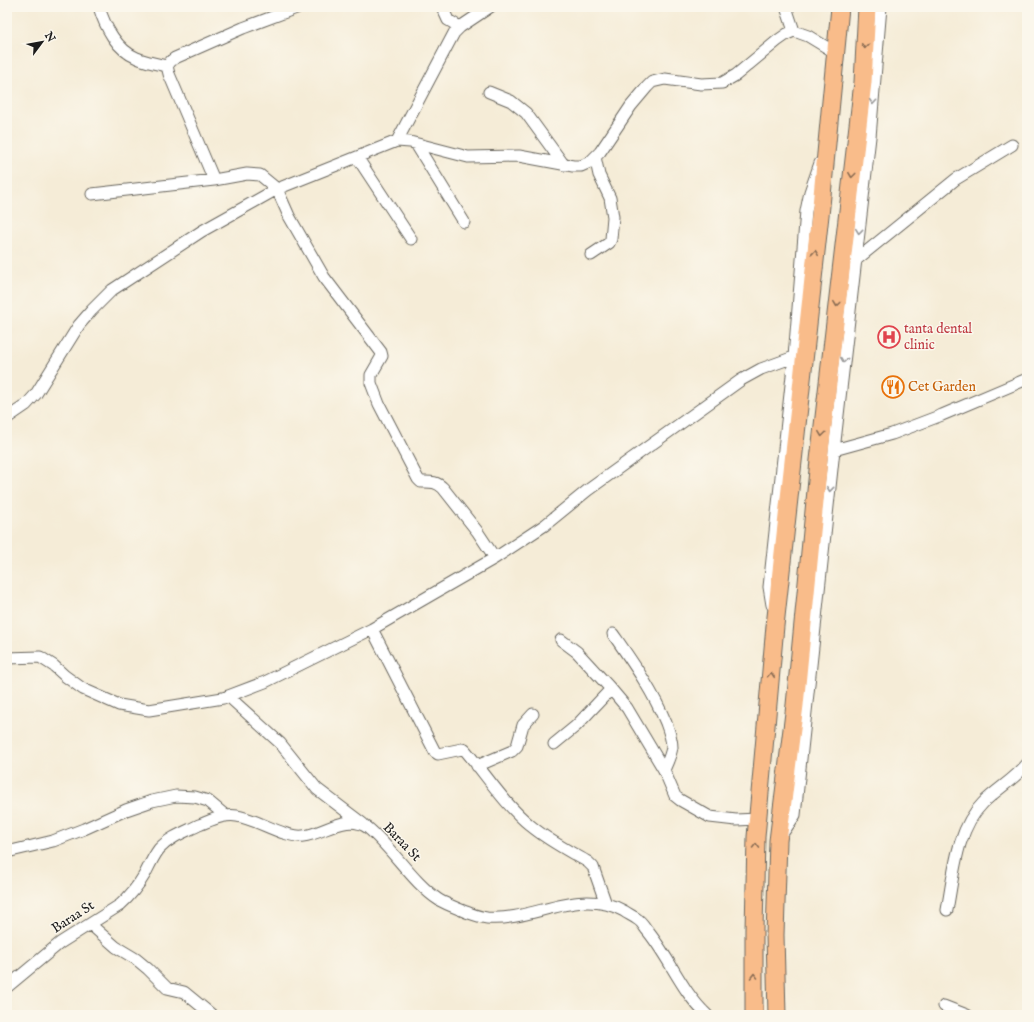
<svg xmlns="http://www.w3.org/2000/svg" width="1034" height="1022" viewBox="0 0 1034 1022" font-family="'IM FELL English',serif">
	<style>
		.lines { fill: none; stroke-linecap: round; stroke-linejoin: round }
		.minor-casing { stroke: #68655d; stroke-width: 13 }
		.highway-casing { stroke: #68655d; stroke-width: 19 }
		.minor { stroke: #fff; stroke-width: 11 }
		.highway { stroke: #f9bc8a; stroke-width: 17 }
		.oneway { stroke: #8a6c53 }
		.oneway2 { stroke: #999 }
		.labels { text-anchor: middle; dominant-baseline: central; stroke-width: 3; stroke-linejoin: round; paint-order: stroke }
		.health-label { font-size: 14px; fill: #be3a42; stroke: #fbf7ec; text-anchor: start }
		.food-label { font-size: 14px; fill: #c56008; stroke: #fbf7ec; text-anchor: start }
		.street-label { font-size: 14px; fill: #1c1c1c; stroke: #fbf7ec }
	</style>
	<rect width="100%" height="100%" fill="#fbf7ec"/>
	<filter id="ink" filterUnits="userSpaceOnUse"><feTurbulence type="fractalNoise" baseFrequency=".025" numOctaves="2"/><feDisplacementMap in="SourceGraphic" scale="8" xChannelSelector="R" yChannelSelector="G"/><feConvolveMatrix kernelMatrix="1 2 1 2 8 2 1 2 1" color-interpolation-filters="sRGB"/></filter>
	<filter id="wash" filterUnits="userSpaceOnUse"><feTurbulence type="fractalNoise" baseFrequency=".012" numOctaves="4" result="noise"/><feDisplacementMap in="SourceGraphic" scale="16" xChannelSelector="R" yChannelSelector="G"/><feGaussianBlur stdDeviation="0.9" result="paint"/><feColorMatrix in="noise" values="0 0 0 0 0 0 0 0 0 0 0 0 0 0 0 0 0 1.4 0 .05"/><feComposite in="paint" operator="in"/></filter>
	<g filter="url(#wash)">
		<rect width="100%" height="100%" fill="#f5ecd7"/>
	</g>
	<g filter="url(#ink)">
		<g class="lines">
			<g class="minor-casing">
				<path id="minor" d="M 99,7 C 105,27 117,50 137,58 C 146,62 157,64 167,66
					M 442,7 L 448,20 L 460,27
					M 786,7 L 794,31
					M 489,92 L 511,101 L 526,113 L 564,165
					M 397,141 L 454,33 L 460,27 L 490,7
					M 416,144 L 464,222
					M 357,157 L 411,239
					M 214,180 L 169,74 L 167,66 L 171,61 L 175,58 L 243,28 L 299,7
					M 92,194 L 214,180 L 247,174 L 260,175 L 277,189 L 289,216 L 324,277 L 381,352 L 382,356 L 371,375 L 371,383 L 379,404 L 418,479 L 421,482 C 430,482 436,481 443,488 L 477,531 L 495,558
					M 591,255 L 609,243 L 611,239 L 613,217 L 610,198 L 599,175 L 595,157
					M 856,260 L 956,179 L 1012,145
					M 7,418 L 26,405 L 36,394 L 79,325 L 92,310 L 112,290 L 202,231 L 277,189 L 397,141 L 410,142 L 468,157 L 519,156 L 573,166 L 581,166 L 590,162 L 600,152 L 631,106 L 647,87 L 652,82 L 665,79 L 701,84 L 722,83 L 736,75 L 777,41 L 787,34 L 794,31 L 808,36 L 836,53
					M 834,450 L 892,434 L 942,415 L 1027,379
					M 772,605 L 769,587 L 794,357 L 806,211 L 810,192 L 820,163
					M 372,629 L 435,752 L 438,754 L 462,749 L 465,750 C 487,776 505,805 531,826 C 549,841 569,851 588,862 L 593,867 L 606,904
					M 613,634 C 633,663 653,691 666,723 C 669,731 672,739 672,747 C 671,755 667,763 664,770
					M 561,640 L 577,652 L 611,689 L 627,708 L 664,770 L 675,796 L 680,800 L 710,817 L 736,820 L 758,819
					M 7,658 L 40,657 L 54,666 L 65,676 L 83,689 L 119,705 L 149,710 L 223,698 L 265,682 L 372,629 L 495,558 L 545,525 L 588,490 L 741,380 L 761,369 L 794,357
					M 228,696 L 280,743 L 317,789 L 363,824
					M 554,744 L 576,726 L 611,689
					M 477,766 L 512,751 L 517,746 L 523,725 L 533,714
					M 780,837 L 795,815 L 834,450 L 870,137 L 881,7
					M 7,852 L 53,841 L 84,829 L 126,810 L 152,801 L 176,796 L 195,797 L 208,801 L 226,816
					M 947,910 C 954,874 956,830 983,803 C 997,789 1015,779 1027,764
					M 90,924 L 116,947 L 136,959 L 148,969 L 167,988 L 184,992 L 212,1015
					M 7,987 L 60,943 L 120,905 C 130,896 138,886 145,874 C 149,866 153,857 159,849 C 170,837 185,832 199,825 C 212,820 223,814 237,816 C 257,819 284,838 303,836 C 324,834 347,812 368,828 C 393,849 413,883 439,900 C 448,905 457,908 466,912 C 472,914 479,917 487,918 C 533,922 578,886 624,911 C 628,914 633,916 637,919 C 641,921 644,926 646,929 C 669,956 681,991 707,1015
					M 944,1006 L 967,1015"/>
			</g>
			<g class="highway-casing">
				<path id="highway" d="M 754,1015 L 754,930 L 756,837 L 775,626 L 821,206 L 840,7
					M 777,1015 L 775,935 L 778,841 L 795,705 L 819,460 L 863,82 L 867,7"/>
			</g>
			<use href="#minor" class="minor"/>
			<use href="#highway" class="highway"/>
		</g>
		<defs><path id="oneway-chevron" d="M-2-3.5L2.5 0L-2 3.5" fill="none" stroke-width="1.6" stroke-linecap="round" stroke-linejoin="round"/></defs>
		<g class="oneway">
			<use href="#oneway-chevron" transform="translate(865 46) rotate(94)"/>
			<use href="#oneway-chevron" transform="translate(852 175) rotate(97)"/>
			<use href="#oneway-chevron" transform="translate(815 253) rotate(-84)"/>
			<use href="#oneway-chevron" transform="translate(837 304) rotate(97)"/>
			<use href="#oneway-chevron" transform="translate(822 434) rotate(97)"/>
			<use href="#oneway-chevron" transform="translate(771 675) rotate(-85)"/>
			<use href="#oneway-chevron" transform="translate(756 846) rotate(-89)"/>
			<use href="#oneway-chevron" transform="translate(754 976) rotate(-90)"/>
		</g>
		<g class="oneway2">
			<use href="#oneway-chevron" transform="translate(873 102) rotate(95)"/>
			<use href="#oneway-chevron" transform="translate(859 231) rotate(96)"/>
			<use href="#oneway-chevron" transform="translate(844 360) rotate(97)"/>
			<use href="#oneway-chevron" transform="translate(830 489) rotate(96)"/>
		</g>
	</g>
	<defs>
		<g id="hospital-ring" transform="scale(1.15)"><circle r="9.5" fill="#fbf7ec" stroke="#e0444e" stroke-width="1.5"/><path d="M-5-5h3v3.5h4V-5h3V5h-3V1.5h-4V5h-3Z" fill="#e0444e"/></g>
		<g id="restaurant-ring" transform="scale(1.15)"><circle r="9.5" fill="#fbf7ec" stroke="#e8710a" stroke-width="1.5"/><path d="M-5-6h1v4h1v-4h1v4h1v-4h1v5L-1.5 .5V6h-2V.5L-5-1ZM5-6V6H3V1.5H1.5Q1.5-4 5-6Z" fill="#e8710a"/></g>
	</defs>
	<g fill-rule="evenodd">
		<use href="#hospital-ring" x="889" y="337"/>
		<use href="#restaurant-ring" x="893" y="387"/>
	</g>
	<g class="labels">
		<g class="health-label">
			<text x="904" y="329">tanta dental<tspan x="904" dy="16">clinic</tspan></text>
		</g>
		<g class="food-label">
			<text x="908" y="387">Cet Garden</text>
		</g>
		<g class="street-label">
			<text transform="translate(402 842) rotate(46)">Baraa St</text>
			<text transform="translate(73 917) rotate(-33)">Baraa St</text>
		</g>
	</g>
	<rect width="1034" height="1022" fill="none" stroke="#fbf7ec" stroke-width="24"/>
	<g transform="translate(42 42) rotate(58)" stroke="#fbf7ec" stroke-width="3" paint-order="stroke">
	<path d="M0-3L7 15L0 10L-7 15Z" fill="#1c1c1c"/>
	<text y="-6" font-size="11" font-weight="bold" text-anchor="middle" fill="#1c1c1c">N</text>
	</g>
</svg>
